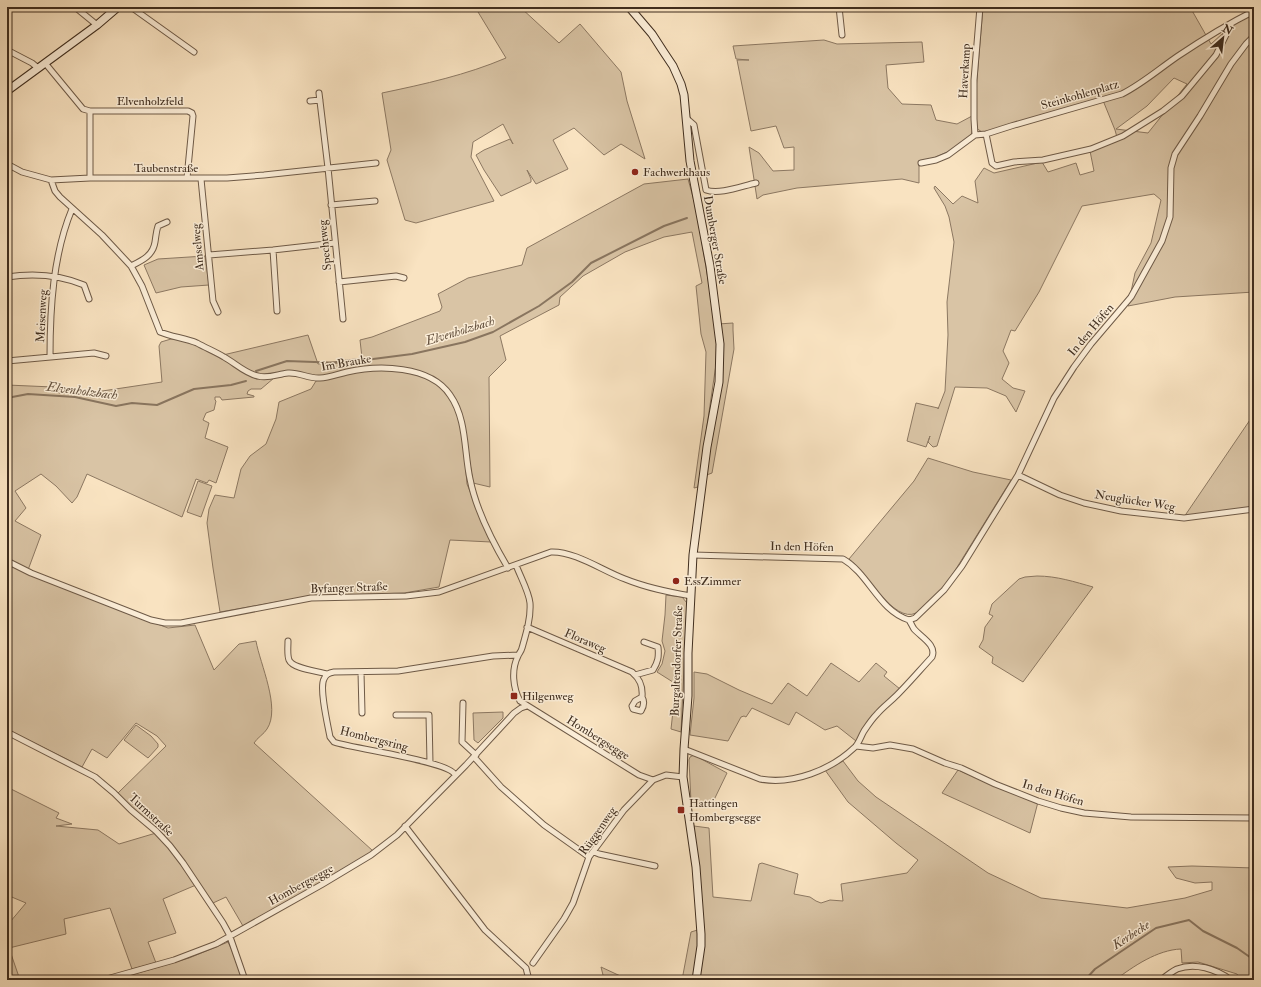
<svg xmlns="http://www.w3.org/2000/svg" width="1261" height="987" viewBox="0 0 1261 987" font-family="'IM FELL Double Pica',serif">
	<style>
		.green { fill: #d9c4a5; stroke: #8c7862; fill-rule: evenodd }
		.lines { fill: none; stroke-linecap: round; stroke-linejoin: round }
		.stream { stroke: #89755f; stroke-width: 2 }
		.street-casing { stroke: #6e5a47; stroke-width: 7 }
		.secondary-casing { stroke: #3f2d1e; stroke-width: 9 }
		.street { stroke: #fbedd7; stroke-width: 5 }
		.secondary { stroke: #fbedd7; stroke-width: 7 }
		.poi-dot { fill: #8f2418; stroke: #fbedd7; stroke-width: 1.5 }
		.labels { text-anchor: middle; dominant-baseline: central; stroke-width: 3; stroke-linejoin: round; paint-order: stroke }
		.street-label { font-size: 12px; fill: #3f2d1e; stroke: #fbedd7 }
		.poi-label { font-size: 12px; fill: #3f2d1e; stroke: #fbedd7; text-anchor: start }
		.water-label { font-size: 13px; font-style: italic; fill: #64513e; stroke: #fbedd7 }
	</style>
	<rect width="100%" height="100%" fill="#f9e3c1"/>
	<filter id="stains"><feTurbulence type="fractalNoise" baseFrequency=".005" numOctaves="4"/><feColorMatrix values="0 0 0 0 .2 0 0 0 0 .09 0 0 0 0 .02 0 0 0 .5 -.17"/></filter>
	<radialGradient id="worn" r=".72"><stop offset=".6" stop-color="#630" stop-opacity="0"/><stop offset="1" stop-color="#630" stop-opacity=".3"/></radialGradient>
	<path class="green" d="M 475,7 L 520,7 L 559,43 L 580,24 L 621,72 L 627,101 L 645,159 L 621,144 L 604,155 L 574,128 L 553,140 L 568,169 L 536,184 L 527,170 L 531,179 L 531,182 L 501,196 L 484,170 L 476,155 L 484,150 L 510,139 L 513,144 L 503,124 L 473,142 L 471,157 L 494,201 L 416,223 L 405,220 L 387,160 L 391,150 L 382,93 C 425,84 466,75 506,58 Z
		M 983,7 L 1027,7 L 1034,10 L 1058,9 L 1059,7 L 1190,7 L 1211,44 L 1246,12 L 1249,7 L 1254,7 L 1254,292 L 1175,297 L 1128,306 L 1135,273 L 1151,243 L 1161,200 L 1154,194 L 1082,206 L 1039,292 L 1015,331 L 1011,330 L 1003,351 L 1009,363 L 1002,379 L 1013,388 L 1025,391 L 1016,412 L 1006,396 L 987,388 L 955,387 L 937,446 L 933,447 L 928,442 L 930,436 L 926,447 L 907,441 L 916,403 L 938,408 L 938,409 L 945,391 L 948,335 L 947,302 L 954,242 L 949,217 L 945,206 L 934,188 L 935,186 L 953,204 L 962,196 L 978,203 L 975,181 L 984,168 L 994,173 L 1042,162 L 1048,172 L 1076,163 L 1080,175 L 1094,171 L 1090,151 L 1118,141 L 1115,130 L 1102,98 L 993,130 L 982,132 L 976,128 L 976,90 ZM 1174,78 L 1187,84 L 1148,133 L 1116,129 L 1147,106 Z
		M 824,40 L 837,44 L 922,42 L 924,62 L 886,65 L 888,88 L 902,104 L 931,105 L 936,120 L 957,124 L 972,116 C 972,121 973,127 972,132 C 969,146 931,159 919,163 L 919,183 L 902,179 L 797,188 L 763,195 L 757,199 L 749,147 L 759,153 L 773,171 L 794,170 L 794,147 L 784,148 L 776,126 L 751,131 L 737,60 L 749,60 L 736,59 L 733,46 Z
		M 688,179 L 696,208 L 719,344 L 698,487 L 694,488 L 704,416 L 706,352 L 701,334 L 696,286 L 702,283 L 692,232 L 664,237 L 625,252 L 583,276 L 560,297 L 559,305 L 500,336 L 506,360 L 489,377 L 490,487 L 473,483 L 464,423 L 458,403 L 445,385 L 428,376 L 379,366 L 326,376 L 314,377 L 288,371 L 265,375 L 253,373 L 223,355 L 308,335 L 318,364 L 362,358 L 360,340 L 372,337 L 440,311 L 442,307 L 438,294 L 468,278 L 522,265 L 527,248 L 644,184 Z
		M 205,256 L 209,285 L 181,287 L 156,293 L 144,265 L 158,259 Z
		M 733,323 L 733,330 L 734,349 L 712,473 L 704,476 L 719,382 L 718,324 Z
		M 171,339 L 180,339 L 195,343 L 224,358 L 256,379 L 274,378 L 261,389 L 251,389 L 248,391 L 247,394 L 254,396 L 254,397 L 222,400 L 220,397 L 215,397 L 215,400 L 216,401 L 214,410 L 206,413 L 203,420 L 209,423 L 205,438 L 228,447 L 216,483 L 209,480 L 207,483 L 196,479 L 182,517 L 87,474 L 77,497 L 72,503 L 56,486 L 41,474 L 15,491 L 26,508 L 15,521 L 41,535 L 28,570 L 7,560 L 7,385 L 53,387 L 59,393 L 89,393 L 162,382 L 159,346 L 161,342 Z
		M 380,369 L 403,370 L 428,378 L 443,387 L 454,404 L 462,425 L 467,484 L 491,542 L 450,540 L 439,587 L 404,593 L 311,596 L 220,612 L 213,568 L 207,523 L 209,509 L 215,495 L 234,498 L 241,469 L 250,456 L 266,444 L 276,419 L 279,402 L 311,389 L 316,381 L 347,373 Z
		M 1254,414 L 1254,471 L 1250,481 L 1254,484 L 1254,508 L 1184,517 Z
		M 928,458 L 973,472 L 1011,480 L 951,577 C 944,586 926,608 916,613 C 894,624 865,571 849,559 L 914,481 Z
		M 198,481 L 212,486 L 201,517 L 187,512 Z
		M 7,563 L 118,609 L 168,628 L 195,625 L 214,670 L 239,644 L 256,641 C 260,664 281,708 267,729 C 264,734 257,738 254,743 L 373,851 L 301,894 L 243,926 L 226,897 L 213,903 L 160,830 L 133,809 L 118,793 L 166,746 L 157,736 L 136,723 L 107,758 L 92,749 L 82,767 L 7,729 Z
		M 1037,576 C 1057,576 1075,582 1093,587 L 1023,682 L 992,663 L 993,657 L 979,647 L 983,640 L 985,627 L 993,616 L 989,614 L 992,604 L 1019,579 L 1025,577 Z
		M 666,595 L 682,597 L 687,603 L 681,732 L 671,729 L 676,684 L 657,672 L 662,664 L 665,651 L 662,641 L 665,615 Z
		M 831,663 L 859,682 L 876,663 L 887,672 L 884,676 L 900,689 L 876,712 L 856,741 L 837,726 L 825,730 L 796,712 L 789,725 L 752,708 L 746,717 L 744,716 L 741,717 L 728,741 L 690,735 L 694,698 L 694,672 L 707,674 L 739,690 L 772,704 L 788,683 L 807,696 Z
		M 503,712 L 503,718 L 478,743 L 474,740 L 473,713 Z
		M 136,725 L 151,736 L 158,744 L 158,747 L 148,758 L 124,740 Z
		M 694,755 L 727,773 L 713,802 L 708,804 L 691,802 L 689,760 L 690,757 Z
		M 843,761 L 858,781 L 876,797 L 988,873 L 1041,898 L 1127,908 L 1185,898 L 1212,890 L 1212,882 L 1195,883 L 1176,878 L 1168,867 L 1192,866 L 1254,868 L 1254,980 L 1241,980 L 1237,974 L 1198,962 L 1182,963 L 1181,949 C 1157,950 1134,966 1115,980 L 682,980 L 691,932 L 704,928 L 694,826 L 709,828 L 713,897 L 751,901 L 759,864 L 762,863 L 798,874 L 794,894 L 810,897 L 816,901 L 821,903 L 830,900 L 843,901 L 841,884 L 907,873 L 918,860 L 896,843 L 848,802 L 825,770 Z
		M 958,770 L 1008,791 L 1038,802 L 1030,833 L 942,793 Z
		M 7,787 L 59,813 L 56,818 L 72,824 L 56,826 L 98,830 L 119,844 L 156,833 L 168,847 L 196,885 L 163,899 L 176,933 L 148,942 L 156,963 L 132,969 L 110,908 L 64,919 L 66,934 L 9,948 L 20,980 L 7,980 L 7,922 L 10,922 L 26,903 L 7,895 L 9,887 L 7,885 Z
		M 228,942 L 231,948 L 243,980 L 114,980 L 189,958 Z
		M 601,967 L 629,980 L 583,980 L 604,979 Z"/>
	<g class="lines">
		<path class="stream" d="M 256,371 L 287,361 L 342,363 L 412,354 L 465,342 L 493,332 L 539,306 L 572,282 L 591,263 L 664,226 L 687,218
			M 7,398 L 28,394 L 75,397 L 116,406 L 132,403 L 157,405 L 194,389 L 231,385 L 246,381
			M 1085,980 L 1095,969 L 1156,928 L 1189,920 L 1203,931 L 1237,948 L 1254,960"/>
		<g class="street-casing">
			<path id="street" d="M 75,7 L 97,25
				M 131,7 L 194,52
				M 839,7 L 842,35
				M 7,50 L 32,63 L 38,68
				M 45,63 L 83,109 L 90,111 L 188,111 L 192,113 L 193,116 L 187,178
				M 319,93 L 328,168 L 343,319
				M 310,101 L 320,100
				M 686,118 L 694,125 L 706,190 C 719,195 742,186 756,183
				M 986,134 L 992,163 L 996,166 L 1014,162 L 1043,160 L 1091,149 L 1123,136 L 1163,111 L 1182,96 L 1216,55 L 1232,23
				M 975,135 L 974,119 L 974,80 L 980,7
				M 921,163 L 936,160 L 948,155 L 975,135 L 986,134 L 1011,126 L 1122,94 C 1142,84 1159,69 1178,56 C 1202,40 1228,24 1254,11
				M 7,164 L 22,172 L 51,180 L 90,178 L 227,178 L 264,175 L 376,163
				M 90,178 L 90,111
				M 201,179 L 213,301 L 218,312
				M 51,180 L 55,191 L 60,197 L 102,235 L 131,266 L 142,286 L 160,332 C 172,337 185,338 197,343 C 206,348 216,352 224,357 C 235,363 246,374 258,376 C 268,379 278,374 288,373 C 299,372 309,379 320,378 C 329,378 338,374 347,372 C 378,365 430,365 450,395 C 467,419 464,452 470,479 C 476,510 492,541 508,568
				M 331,205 L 375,201
				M 273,250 L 277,311
				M 209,255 L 273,250 L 335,243
				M 131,266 C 141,261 153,256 155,242 C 156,236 156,232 158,226 L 167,222
				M 7,277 C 33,273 60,275 84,285 L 89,299
				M 339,282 L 396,276 L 404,278
				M 50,357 C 50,308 53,255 72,209
				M 7,361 L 94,353 L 106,356
				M 1018,475 L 1060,495 L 1084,503 L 1121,511 L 1184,518 L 1254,509
				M 693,555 L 843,559 C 869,574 879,611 909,620 L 915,618 L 944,590 L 962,566 L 1018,475 L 1054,398 L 1074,367 L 1091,344 L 1131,297 L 1162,241 L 1170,217 L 1171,168 L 1175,154 L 1200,116 L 1231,64 L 1246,44 L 1254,36
				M 7,561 L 31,573 L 151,620 L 165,623 L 181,623 L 311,598 L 406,596 L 439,592 L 551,552 C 575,551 603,571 625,579 C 647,588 668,592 691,596
				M 516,565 C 520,576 529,592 530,603 C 531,618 526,634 522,648 C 521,652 519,653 518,656 C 511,670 513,688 520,701 L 639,775 L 653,780 L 666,775 L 683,777
				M 527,627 L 632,672 C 640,679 643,686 642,697 L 635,701 L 632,706 L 633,709 L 641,711 C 644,706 645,702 642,697
				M 288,641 C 288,647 287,655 289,660 C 293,669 318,671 327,674
				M 361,672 L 362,713
				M 635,675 L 653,670 C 658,662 659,657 658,647 L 644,642
				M 463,703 L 462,742 L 476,755
				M 396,715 L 429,715 L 430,763
				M 7,732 L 95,777 L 114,793 L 131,810 L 156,831 L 170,846 L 183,863 L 223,923 L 229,934 L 245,980
				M 856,746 L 873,748 L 890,745 L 913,749 L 945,763 L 961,768 L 995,784 L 1038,801 L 1061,808 L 1084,813 L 1131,817 L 1254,818
				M 684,749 L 760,779 C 793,785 831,770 855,747 C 859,743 861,736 864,731 C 868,725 872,719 877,714 C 883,707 890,702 897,695 C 909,683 920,670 932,657 C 937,645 921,637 914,629 C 912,626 911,623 909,620
				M 474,757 L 501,787 L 544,825 L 589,857
				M 455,775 C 450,761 353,749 334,742 L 330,737 C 328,726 319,688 324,679 C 326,674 329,673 334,672 L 398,671 L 493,656 L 518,655
				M 405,826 L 485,930 L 526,968 L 528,976 L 526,980
				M 594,852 L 599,854 L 655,866
				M 533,963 L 564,919 L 573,903 L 589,857 L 624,810 L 653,780
				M 103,980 L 174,960 L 216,944 L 321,885 L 371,855 L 397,835 L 466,765 L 514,713 L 521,708 L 527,706
				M 1161,980 C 1166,976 1171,972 1177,969 C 1195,962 1216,969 1231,980"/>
		</g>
		<g class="secondary-casing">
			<path id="secondary" d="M 629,7 L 652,34 L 663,51 L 673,66 L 681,84 L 684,95 L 690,161 L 710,266 L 720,344 L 719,382 L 707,447 L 693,555 L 688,653 L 688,696 L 684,749 L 683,777 L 696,867 L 701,934 L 701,946 L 696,980
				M 7,91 L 97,25 L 118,7"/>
		</g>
		<use href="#street" class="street"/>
		<use href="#secondary" class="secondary"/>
	</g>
	<g class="poi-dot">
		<circle cx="635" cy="172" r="4"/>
		<circle cx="676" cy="581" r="4"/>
		<rect x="510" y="692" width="8" height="8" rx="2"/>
		<rect x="677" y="806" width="8" height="8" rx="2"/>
	</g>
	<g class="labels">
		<g class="street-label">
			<text transform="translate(965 71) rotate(-87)">Haverkamp</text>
			<text transform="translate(1080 95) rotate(-16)">Steinkohlenplatz</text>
			<text x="150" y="101">Elvenholzfeld</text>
			<text x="166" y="168">Taubenstraße</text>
			<text transform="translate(715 240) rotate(80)">Dumberger Straße</text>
			<text transform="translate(325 245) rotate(-96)">Spechtweg</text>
			<text transform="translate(198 247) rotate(-95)">Amselweg</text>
			<text transform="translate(42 316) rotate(-87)">Meisenweg</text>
			<text transform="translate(1091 330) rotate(-50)">In den Höfen</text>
			<text transform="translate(346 363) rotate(-10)">Im Brauke</text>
			<text transform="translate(1135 501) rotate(9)">Neuglücker Weg</text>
			<text transform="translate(802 547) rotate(1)">In den Höfen</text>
			<text transform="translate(349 588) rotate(-2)">Byfanger Straße</text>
			<text transform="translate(585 641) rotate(23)">Floraweg</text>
			<text transform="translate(677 661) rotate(-88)">Burgaltendorfer Straße</text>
			<text transform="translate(598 738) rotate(32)">Hombergsegge</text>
			<text transform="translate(374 739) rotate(14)">Hombergsring</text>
			<text transform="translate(1053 793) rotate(17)">In den Höfen</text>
			<text transform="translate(151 815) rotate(43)">Turmstraße</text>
			<text transform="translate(598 831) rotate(-55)">Rüggenweg</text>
			<text transform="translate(301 885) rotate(-29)">Hombergsegge</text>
		</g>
		<g class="poi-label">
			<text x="643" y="172">Fachwerkhaus</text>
			<text x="684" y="581">EssZimmer</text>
			<text x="522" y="696">Hilgenweg</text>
			<text x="689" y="803">Hattingen<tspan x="689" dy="14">Hombergsegge</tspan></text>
		</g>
		<g class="water-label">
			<text transform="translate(460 331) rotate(-17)">Elvenholzbach</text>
			<text transform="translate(82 391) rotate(7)">Elvenholzbach</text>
			<text transform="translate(1131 935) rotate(-33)">Kerbecke</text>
		</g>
	</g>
	<rect width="1261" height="987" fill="none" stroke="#f9e3c1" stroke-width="24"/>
	<rect x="8" y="8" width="1245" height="971" fill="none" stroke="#3f2d1e" stroke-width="2"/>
	<rect x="12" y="12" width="1237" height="963" fill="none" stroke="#3f2d1e"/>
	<g transform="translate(1223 38) rotate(28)" stroke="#fbedd7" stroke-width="3" paint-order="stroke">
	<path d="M0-3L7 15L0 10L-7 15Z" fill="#3f2d1e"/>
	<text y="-6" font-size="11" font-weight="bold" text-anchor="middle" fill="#3f2d1e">N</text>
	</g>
	<rect width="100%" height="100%" filter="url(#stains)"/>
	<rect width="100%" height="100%" fill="url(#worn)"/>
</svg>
